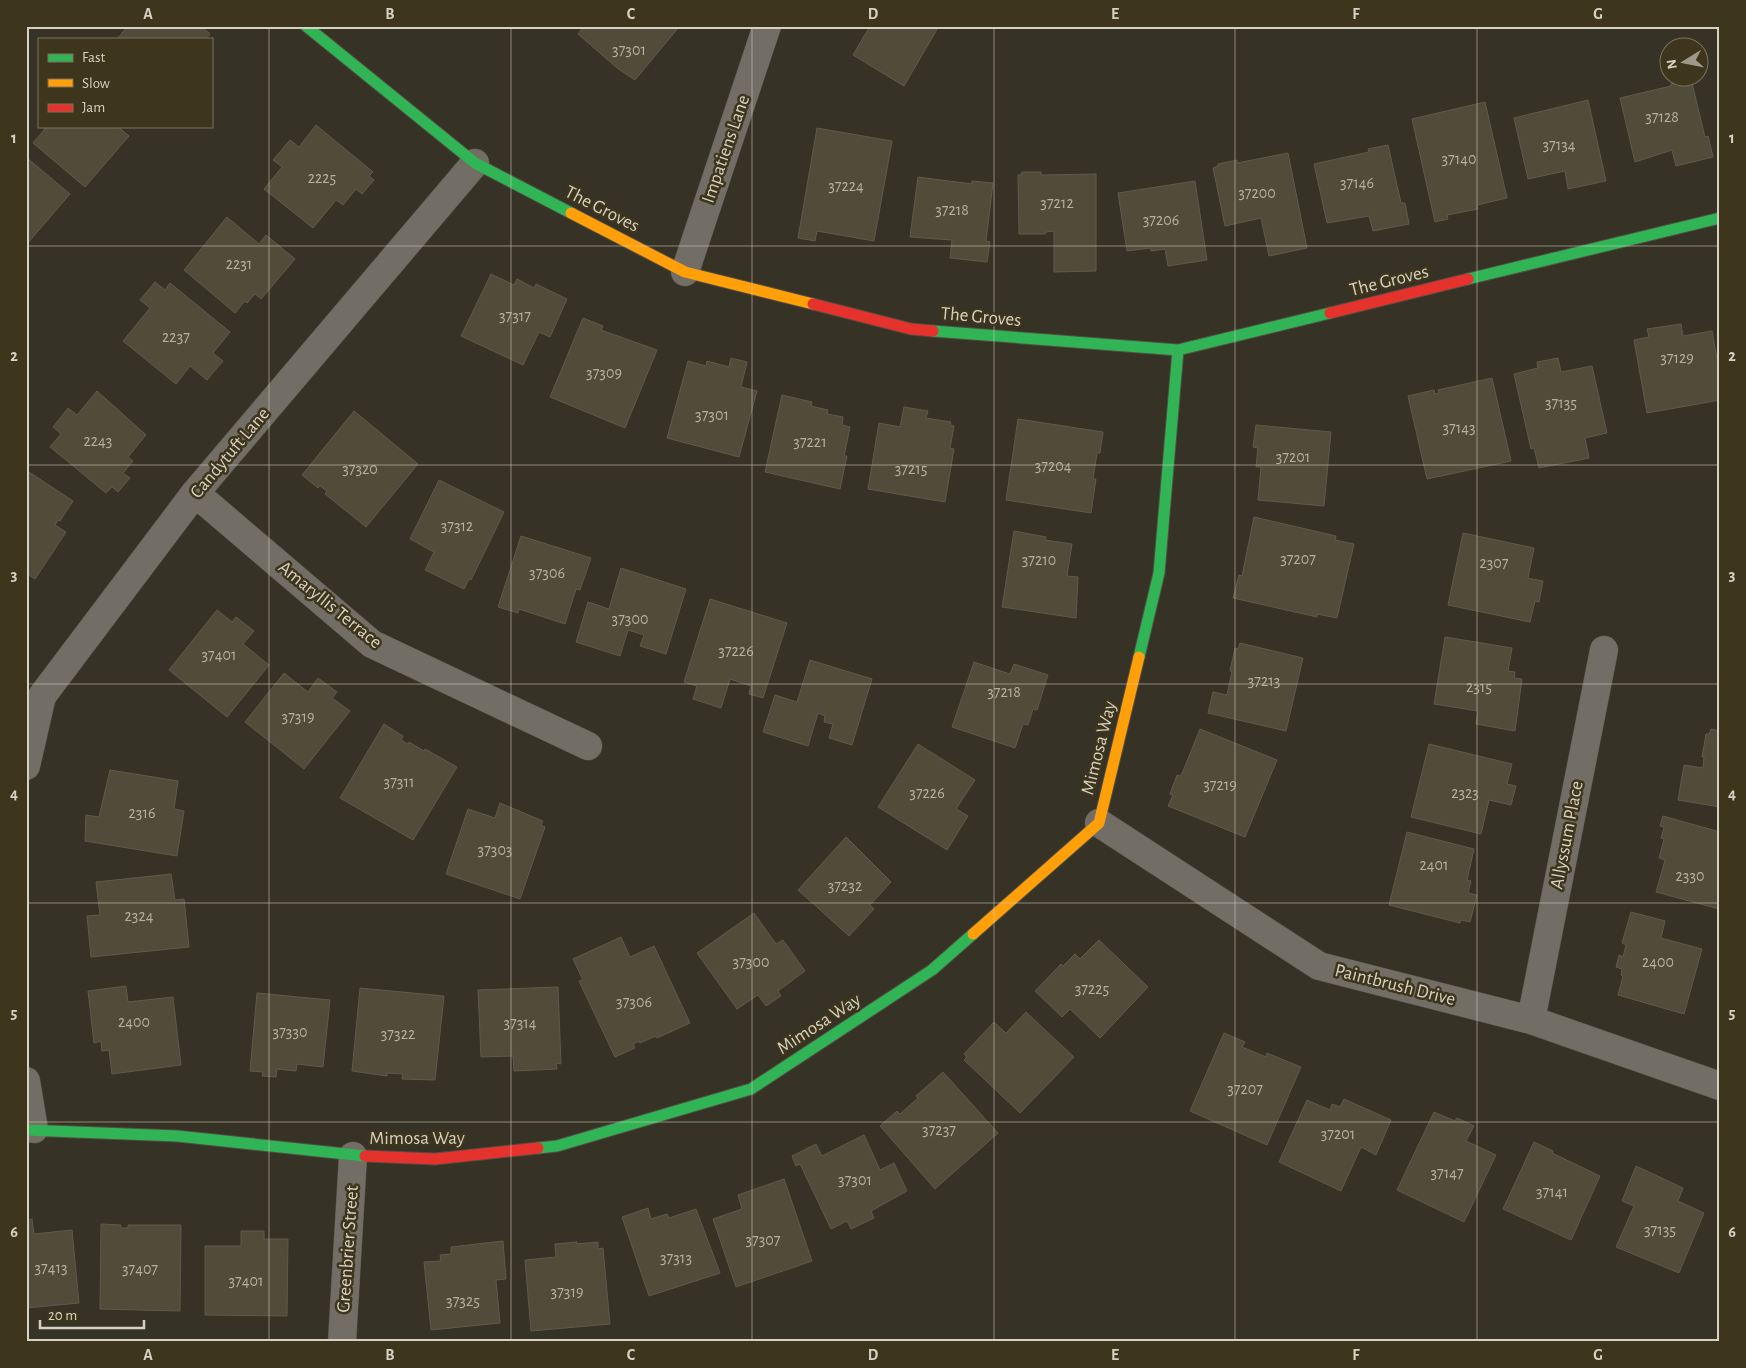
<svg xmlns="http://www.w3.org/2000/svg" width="1746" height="1368" viewBox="0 0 1746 1368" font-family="'Alegreya Sans',sans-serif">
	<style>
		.building { fill: #514b39; stroke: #5e5a4f }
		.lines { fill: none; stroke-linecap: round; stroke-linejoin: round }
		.street-casing { stroke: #514d42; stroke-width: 29 }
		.fast-casing { stroke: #514d42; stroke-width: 13 }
		.slow-casing { stroke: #514d42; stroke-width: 13 }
		.jam-casing { stroke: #514d42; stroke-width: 13 }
		.street { stroke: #726e65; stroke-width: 28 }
		.fast { stroke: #30b455; stroke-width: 11 }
		.slow { stroke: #ff9f0a; stroke-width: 11 }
		.jam { stroke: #e5322d; stroke-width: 11 }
		.grid { fill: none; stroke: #d7d1c3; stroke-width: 1; stroke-opacity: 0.55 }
		.labels { text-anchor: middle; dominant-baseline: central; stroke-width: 5; stroke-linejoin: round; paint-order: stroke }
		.number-label { font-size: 16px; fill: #b6b0a0 }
		.street-label { font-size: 19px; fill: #d7d1c3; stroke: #3e351d }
		.neatline { fill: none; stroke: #d7d1c3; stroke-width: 2 }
		.grid-label { font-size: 16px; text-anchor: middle; font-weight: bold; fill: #d7d1c3 }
	</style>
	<rect width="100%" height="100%" fill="#363225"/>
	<path class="building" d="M 128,26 L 201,26 L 210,34 L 206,39 L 117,39 Z
		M 584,26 L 675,26 L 678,28 L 635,80 L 617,68 L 578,34 Z
		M 870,26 L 939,26 L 904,86 L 853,55 Z
		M 1691,79 L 1705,137 L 1708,136 L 1713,157 L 1676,166 L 1672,150 L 1635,162 L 1620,98 L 1671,86 L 1671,84 Z
		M 1588,100 L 1606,181 L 1568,189 L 1565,171 L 1528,179 L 1514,118 Z
		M 1485,102 L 1507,198 L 1477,205 L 1478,209 L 1447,215 L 1448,219 L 1435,222 L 1412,119 Z
		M 316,125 L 373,172 L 369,176 L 374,180 L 362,194 L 356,189 L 343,205 L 336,200 L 313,228 L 264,189 L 282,167 L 273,160 L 290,140 L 299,147 Z
		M 43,126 L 117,126 L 129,136 L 85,187 L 33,143 L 45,129 Z
		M 817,128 L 892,141 L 874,241 L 817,231 L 815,241 L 798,238 Z
		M 1388,145 L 1401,203 L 1405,203 L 1409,224 L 1373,231 L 1369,216 L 1327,223 L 1314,164 L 1369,152 L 1368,149 Z
		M 1288,153 L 1307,248 L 1269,256 L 1261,218 L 1225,226 L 1213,168 L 1218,166 L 1218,164 L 1237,160 L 1237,163 Z
		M 26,157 L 70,194 L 26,245 Z
		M 1022,172 L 1041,172 L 1041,175 L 1096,174 L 1096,271 L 1054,272 L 1054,231 L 1046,232 L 1045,234 L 1019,234 L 1018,175 L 1021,175 Z
		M 918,177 L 972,184 L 972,181 L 993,183 L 986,241 L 990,242 L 987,262 L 950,258 L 952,240 L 910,237 Z
		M 1195,181 L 1207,260 L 1168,266 L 1165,249 L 1151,251 L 1150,248 L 1127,251 L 1118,193 Z
		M 227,217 L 259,244 L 266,235 L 295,259 L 261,299 L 255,294 L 247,303 L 245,301 L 235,313 L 184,270 Z
		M 491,274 L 514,285 L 517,279 L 534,288 L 536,284 L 567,299 L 550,337 L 539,332 L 523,365 L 461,336 Z
		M 155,282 L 165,290 L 170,283 L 230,332 L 213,353 L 223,361 L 207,380 L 190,366 L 176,384 L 123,341 L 150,308 L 140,300 Z
		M 583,318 L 603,326 L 601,330 L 657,350 L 625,428 L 550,397 Z
		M 1681,324 L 1683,336 L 1712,331 L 1720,375 L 1720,400 L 1647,413 L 1634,340 L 1649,337 L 1647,329 Z
		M 731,358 L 747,362 L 741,387 L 757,391 L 739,457 L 667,438 L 688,361 L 706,366 L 707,361 L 729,367 Z
		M 1558,358 L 1561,372 L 1592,366 L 1607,433 L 1585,438 L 1589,458 L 1539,468 L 1534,448 L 1531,449 L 1514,374 L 1538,368 L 1537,362 Z
		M 1492,378 L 1511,461 L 1427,479 L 1408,396 L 1434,390 L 1435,394 L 1439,393 L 1438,390 Z
		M 97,391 L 146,435 L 128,457 L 133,461 L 123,473 L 130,478 L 118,492 L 112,487 L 106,493 L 50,447 L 61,434 L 53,427 L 68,408 L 77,415 Z
		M 782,395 L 812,402 L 811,406 L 828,410 L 827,414 L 843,417 L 842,425 L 850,427 L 844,456 L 847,456 L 840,489 L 765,472 Z
		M 904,407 L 928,411 L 926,418 L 951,422 L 950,425 L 954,426 L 950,448 L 954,449 L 945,502 L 868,489 L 879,423 L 900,427 Z
		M 354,411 L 418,464 L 366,527 L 325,494 L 327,491 L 320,486 L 318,488 L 302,475 Z
		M 1018,419 L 1103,432 L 1100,453 L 1097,453 L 1093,479 L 1096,479 L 1091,513 L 1006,500 Z
		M 1256,425 L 1331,432 L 1324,506 L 1258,500 L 1261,467 L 1256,467 L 1258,448 L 1253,447 Z
		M 26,470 L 73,501 L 60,521 L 58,520 L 55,525 L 66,532 L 35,579 L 26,573 Z
		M 439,480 L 504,512 L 471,580 L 469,579 L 464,589 L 425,570 L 434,552 L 410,539 Z
		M 1254,517 L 1336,536 L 1335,540 L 1354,544 L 1337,618 L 1317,614 L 1317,617 L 1233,598 L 1239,575 L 1242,576 Z
		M 1014,531 L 1046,537 L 1045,540 L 1072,544 L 1067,576 L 1078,577 L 1076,618 L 1002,607 Z
		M 1463,533 L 1534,548 L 1528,578 L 1543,581 L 1539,602 L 1535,601 L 1530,622 L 1448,605 Z
		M 521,536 L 591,558 L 580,590 L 576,589 L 565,624 L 519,609 L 518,613 L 498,607 Z
		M 621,568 L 686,589 L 666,654 L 640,646 L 644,635 L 628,630 L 620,656 L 576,642 L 588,602 L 609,609 Z
		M 710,599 L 787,623 L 763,698 L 749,694 L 751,686 L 730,679 L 721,708 L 693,699 L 697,686 L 684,682 Z
		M 217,610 L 232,622 L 236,617 L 254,631 L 243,644 L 269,665 L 227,717 L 169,670 Z
		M 1445,637 L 1512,648 L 1508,671 L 1515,672 L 1514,678 L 1522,679 L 1515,731 L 1476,724 L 1478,711 L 1434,704 Z
		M 1240,643 L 1303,658 L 1286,731 L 1208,713 L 1213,692 L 1227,695 L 1232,671 L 1230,671 L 1235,648 L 1238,649 Z
		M 810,660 L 872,679 L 852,745 L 829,738 L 833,724 L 824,722 L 825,716 L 818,713 L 808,746 L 763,732 L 775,695 L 797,702 Z
		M 974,662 L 1010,674 L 1014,664 L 1048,675 L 1037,710 L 1033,709 L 1028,725 L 1023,724 L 1015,748 L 952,727 Z
		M 284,673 L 308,692 L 318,678 L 337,692 L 332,698 L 350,711 L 304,769 L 245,722 Z
		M 384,724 L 403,736 L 401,740 L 408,744 L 409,742 L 424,751 L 425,749 L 457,767 L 413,840 L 340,798 Z
		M 1200,729 L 1277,760 L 1245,837 L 1168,806 L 1173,795 L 1170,794 L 1177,775 L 1181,776 Z
		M 1711,729 L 1720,731 L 1720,807 L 1678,800 L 1684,765 L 1703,768 L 1704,757 L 1702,757 L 1706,734 L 1709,734 Z
		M 918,744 L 975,780 L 956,809 L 968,816 L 947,850 L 878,807 Z
		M 1429,744 L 1512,764 L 1507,784 L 1516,786 L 1511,805 L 1489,800 L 1481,834 L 1411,817 Z
		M 110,770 L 178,781 L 174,809 L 184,811 L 177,856 L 85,841 L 86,815 L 99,817 Z
		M 500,803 L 543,821 L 541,825 L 545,827 L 520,899 L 446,874 L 468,809 L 495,818 Z
		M 1663,816 L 1720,832 L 1719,909 L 1656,892 L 1665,860 L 1659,858 L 1664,839 L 1661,838 L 1664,827 L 1660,826 Z
		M 1407,832 L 1474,849 L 1467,880 L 1471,881 L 1468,893 L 1477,895 L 1470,922 L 1461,920 L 1460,923 L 1389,905 Z
		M 846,837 L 891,882 L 870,905 L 874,909 L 849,936 L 798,890 Z
		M 171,874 L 175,900 L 184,899 L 189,947 L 91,957 L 87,916 L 100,915 L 96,882 Z
		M 1631,912 L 1665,921 L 1661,938 L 1702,949 L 1684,1014 L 1618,995 L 1623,976 L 1621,975 L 1622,969 L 1616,967 L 1619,955 L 1623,957 L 1626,945 L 1622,943 Z
		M 754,913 L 776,944 L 783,940 L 805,971 L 778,991 L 781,996 L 766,1006 L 758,995 L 737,1009 L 697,953 Z
		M 621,937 L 630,957 L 654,946 L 690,1023 L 657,1038 L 656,1036 L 640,1043 L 639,1041 L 633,1044 L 635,1048 L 615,1057 L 579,981 L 583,980 L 573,959 Z
		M 1099,940 L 1148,987 L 1100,1038 L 1070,1009 L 1062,1017 L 1035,991 L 1061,964 L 1063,966 L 1075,954 L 1080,959 Z
		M 126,986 L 128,1002 L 173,997 L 181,1065 L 112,1074 L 109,1050 L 102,1051 L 101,1041 L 94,1043 L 88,991 Z
		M 558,987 L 561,1064 L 556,1063 L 557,1069 L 514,1071 L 513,1056 L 481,1057 L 478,990 Z
		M 360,988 L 444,996 L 435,1080 L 402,1079 L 403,1074 L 387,1073 L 387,1076 L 352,1071 Z
		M 257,993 L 330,1000 L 323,1067 L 297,1064 L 296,1071 L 277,1069 L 276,1077 L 262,1076 L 263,1072 L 250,1071 Z
		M 1026,1012 L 1074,1057 L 1020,1113 L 964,1060 L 967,1057 L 964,1054 L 994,1022 L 1006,1033 Z
		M 1224,1033 L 1245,1042 L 1242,1047 L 1266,1057 L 1267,1053 L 1301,1067 L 1267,1145 L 1190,1111 Z
		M 943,1072 L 998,1133 L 935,1189 L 880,1126 L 897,1111 L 900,1114 L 918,1098 L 916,1096 Z
		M 1344,1099 L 1391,1120 L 1376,1155 L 1361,1147 L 1341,1191 L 1279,1162 L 1307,1100 L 1330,1110 L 1332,1104 L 1340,1107 Z
		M 1434,1112 L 1455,1121 L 1457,1118 L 1474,1126 L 1466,1141 L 1496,1155 L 1464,1222 L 1397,1190 Z
		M 864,1135 L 880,1170 L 894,1163 L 907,1191 L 871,1211 L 874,1218 L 851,1229 L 847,1221 L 831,1229 L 800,1164 L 796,1166 L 792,1156 L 816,1144 L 822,1156 Z
		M 1534,1142 L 1553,1151 L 1552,1153 L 1600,1176 L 1571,1240 L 1503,1209 Z
		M 1636,1166 L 1683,1188 L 1678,1201 L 1704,1213 L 1679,1273 L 1616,1247 L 1634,1206 L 1622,1201 Z
		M 784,1179 L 812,1261 L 736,1287 L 713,1219 L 742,1209 L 738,1195 Z
		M 648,1208 L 651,1219 L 667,1214 L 669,1218 L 696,1209 L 720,1273 L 649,1296 L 622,1217 Z
		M 32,1219 L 34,1234 L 72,1230 L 79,1303 L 26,1308 L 26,1220 Z
		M 101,1224 L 121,1225 L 121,1228 L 128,1228 L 128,1225 L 181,1225 L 180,1311 L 100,1309 Z
		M 241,1231 L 264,1231 L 264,1239 L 288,1239 L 287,1316 L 205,1315 L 205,1246 L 241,1246 Z
		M 503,1241 L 506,1279 L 496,1280 L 500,1323 L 431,1330 L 424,1262 L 441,1261 L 440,1255 L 451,1254 L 451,1247 Z
		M 577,1242 L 576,1244 L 598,1242 L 598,1249 L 603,1248 L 610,1324 L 531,1331 L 525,1260 L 556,1257 L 555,1244 Z"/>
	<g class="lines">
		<g class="street-casing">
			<path id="street" d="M 685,272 L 767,26
				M 195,493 L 372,644 L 588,746
				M 26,766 L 42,696 L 195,493 L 475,163
				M 1099,823 L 1319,966 L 1531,1020 L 1720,1086
				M 1531,1020 L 1604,650
				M 26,1081 L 34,1129
				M 342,1342 L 353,1156"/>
		</g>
		<g class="fast-casing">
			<path id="fast" d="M 306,26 L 475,163 L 571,213
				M 1468,279 L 1720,218
				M 933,331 L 1178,350 L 1330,313
				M 1139,657 L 1159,573 L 1178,350
				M 26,1130 L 177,1136 L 365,1156
				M 538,1148 L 557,1146 L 751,1089 L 932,970 L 973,934"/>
		</g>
		<g class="slow-casing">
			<path id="slow" d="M 571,213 L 685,272 L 813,304
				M 973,934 L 1099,823 L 1139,657"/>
		</g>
		<g class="jam-casing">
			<path id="jam" d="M 813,304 L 911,329 L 933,331
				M 1330,313 L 1468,279
				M 365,1156 L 435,1159 L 538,1148"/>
		</g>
		<use href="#street" class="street"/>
		<use href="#fast" class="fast"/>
		<use href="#slow" class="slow"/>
		<use href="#jam" class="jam"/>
	</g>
	<path class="grid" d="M 269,26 L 269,1342M 511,26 L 511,1342M 752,26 L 752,1342M 994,26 L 994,1342M 1235,26 L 1235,1342M 1477,26 L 1477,1342M 26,246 L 1720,246M 26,465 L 1720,465M 26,684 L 1720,684M 26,903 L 1720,903M 26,1122 L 1720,1122"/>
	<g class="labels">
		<g class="number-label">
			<text x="629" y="50">37301</text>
			<text x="1662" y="117">37128</text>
			<text x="1559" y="145">37134</text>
			<text x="1459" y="159">37140</text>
			<text x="322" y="178">2225</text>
			<text x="1357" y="183">37146</text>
			<text x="846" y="186">37224</text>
			<text x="1257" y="193">37200</text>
			<text x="1057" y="203">37212</text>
			<text x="952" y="210">37218</text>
			<text x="1161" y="220">37206</text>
			<text x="239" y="264">2231</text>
			<text x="515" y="316">37317</text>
			<text x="176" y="337">2237</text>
			<text x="1677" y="358">37129</text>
			<text x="604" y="373">37309</text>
			<text x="1561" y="403">37135</text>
			<text x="712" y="415">37301</text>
			<text x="1459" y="428">37143</text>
			<text x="98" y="441">2243</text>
			<text x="810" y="442">37221</text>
			<text x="1293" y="457">37201</text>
			<text x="1053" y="466">37204</text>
			<text x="360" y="469">37320</text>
			<text x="911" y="469">37215</text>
			<text x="457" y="526">37312</text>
			<text x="1298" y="559">37207</text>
			<text x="1039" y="560">37210</text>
			<text x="1494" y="563">2307</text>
			<text x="547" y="573">37306</text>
			<text x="630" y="619">37300</text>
			<text x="736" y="651">37226</text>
			<text x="219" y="655">37401</text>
			<text x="1264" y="681">37213</text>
			<text x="1479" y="687">2315</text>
			<text x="1004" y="692">37218</text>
			<text x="298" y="717">37319</text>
			<text x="399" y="782">37311</text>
			<text x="1220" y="785">37219</text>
			<text x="927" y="793">37226</text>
			<text x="1465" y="793">2323</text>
			<text x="142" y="813">2316</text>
			<text x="495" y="850">37303</text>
			<text x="1434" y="865">2401</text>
			<text x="1690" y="876">2330</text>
			<text x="845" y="886">37232</text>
			<text x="139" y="916">2324</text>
			<text x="751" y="962">37300</text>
			<text x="1658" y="962">2400</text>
			<text x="1092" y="989">37225</text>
			<text x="634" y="1002">37306</text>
			<text x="134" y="1022">2400</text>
			<text x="520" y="1023">37314</text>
			<text x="290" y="1032">37330</text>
			<text x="398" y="1034">37322</text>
			<text x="1245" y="1089">37207</text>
			<text x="939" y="1130">37237</text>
			<text x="1338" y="1134">37201</text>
			<text x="1447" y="1173">37147</text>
			<text x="855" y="1180">37301</text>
			<text x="1552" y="1192">37141</text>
			<text x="1660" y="1230">37135</text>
			<text x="763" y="1240">37307</text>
			<text x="676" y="1258">37313</text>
			<text x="51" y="1268">37413</text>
			<text x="140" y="1269">37407</text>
			<text x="246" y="1281">37401</text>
			<text x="567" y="1292">37319</text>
			<text x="463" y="1301">37325</text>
		</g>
		<g class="street-label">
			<text transform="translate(726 149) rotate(-71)">Impatiens Lane</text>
			<text transform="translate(602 209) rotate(27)">The Groves</text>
			<text transform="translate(1389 281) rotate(-14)">The Groves</text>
			<text transform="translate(981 317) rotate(5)">The Groves</text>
			<text transform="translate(230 453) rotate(-50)">Candytuft Lane</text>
			<text transform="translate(330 605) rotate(39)">Amaryllis Terrace</text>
			<text transform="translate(1099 748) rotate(-76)">Mimosa Way</text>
			<text transform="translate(1567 835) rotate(-79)">Allyssum Place</text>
			<text transform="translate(1395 985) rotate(14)">Paintbrush Drive</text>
			<text transform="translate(819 1024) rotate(-33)">Mimosa Way</text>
			<text x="417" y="1138">Mimosa Way</text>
			<text transform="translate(348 1249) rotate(-86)">Greenbrier Street</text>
		</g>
	</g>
	<rect width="1746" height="1368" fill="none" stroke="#3e351d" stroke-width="55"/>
	<rect x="38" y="38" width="175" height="90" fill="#3e351d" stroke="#7b735f"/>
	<rect x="48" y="54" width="25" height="8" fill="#30b455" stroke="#7b735f"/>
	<text x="82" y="62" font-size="15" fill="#d7d1c3">Fast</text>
	<rect x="48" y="79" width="25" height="8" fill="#ff9f0a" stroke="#7b735f"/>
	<text x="82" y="88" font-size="15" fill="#d7d1c3">Slow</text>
	<rect x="48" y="104" width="25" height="8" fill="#e5322d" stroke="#7b735f"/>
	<text x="82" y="112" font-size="15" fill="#d7d1c3">Jam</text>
	<g transform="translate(1684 62) rotate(260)"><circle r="24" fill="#3e351d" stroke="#7b735f"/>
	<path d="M0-4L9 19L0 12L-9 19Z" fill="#9f998c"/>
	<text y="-8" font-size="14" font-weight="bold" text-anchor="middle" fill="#d7d1c3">N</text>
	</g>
	<path d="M40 1320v8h104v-8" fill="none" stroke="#d7d1c3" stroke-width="2.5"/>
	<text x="48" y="1320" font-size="15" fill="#d7d1c3" stroke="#3e351d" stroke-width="4" paint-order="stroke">20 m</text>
	<rect x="28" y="28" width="1690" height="1312" class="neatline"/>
	<g class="grid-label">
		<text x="148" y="19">A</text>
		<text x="390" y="19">B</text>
		<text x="631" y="19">C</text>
		<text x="873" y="19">D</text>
		<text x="1115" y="19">E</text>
		<text x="1356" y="19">F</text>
		<text x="1598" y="19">G</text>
		<text x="14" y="143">1</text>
		<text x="1732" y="143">1</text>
		<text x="14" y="361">2</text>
		<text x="1732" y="361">2</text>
		<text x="14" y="580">3</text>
		<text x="1732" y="580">3</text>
		<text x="14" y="799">4</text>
		<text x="1732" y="799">4</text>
		<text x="14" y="1018">5</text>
		<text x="1732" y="1018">5</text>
		<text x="14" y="1237">6</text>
		<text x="1732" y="1237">6</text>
		<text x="148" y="1360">A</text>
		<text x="390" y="1360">B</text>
		<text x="631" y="1360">C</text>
		<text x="873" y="1360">D</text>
		<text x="1115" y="1360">E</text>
		<text x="1356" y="1360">F</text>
		<text x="1598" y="1360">G</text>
	</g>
</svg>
